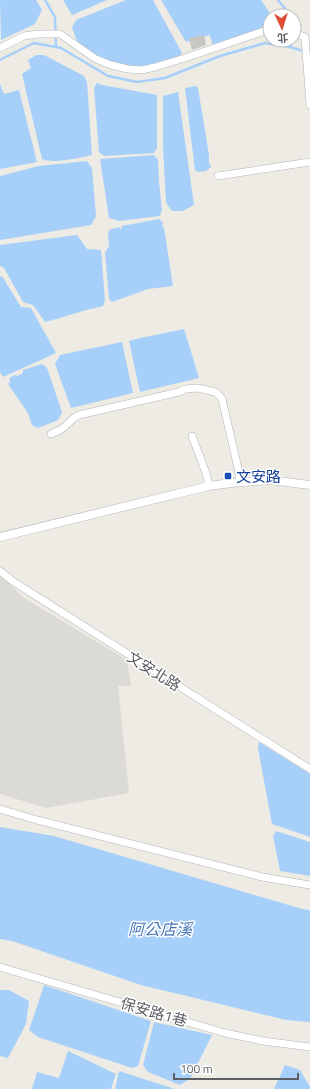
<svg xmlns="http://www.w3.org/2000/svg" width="310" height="1089" viewBox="0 0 310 1089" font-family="'Titillium Web','Noto Sans TC',sans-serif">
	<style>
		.industrial { fill: #dcdad5 }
		.water { fill: #a6d0fa }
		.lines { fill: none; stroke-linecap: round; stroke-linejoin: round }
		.stream { stroke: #a6d0fa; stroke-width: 2.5 }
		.building { fill: #c8c6c0 }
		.minor-casing { stroke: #b3b5b9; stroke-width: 8 }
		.tertiary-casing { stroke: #b3b5b9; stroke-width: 9 }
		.minor { stroke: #fff; stroke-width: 7 }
		.tertiary { stroke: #fff; stroke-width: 8 }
		.transit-dot { fill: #1a4fb4; stroke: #fff; stroke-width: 1.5 }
		.labels { text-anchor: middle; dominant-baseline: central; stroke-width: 3; stroke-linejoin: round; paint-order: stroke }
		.transit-label { font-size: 15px; fill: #164399; stroke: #fff; text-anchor: start }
		.street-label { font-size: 15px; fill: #5b5e63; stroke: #fff }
		.water-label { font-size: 16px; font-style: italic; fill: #4776b3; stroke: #fff }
	</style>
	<rect width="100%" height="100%" fill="#edebe3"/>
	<path class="industrial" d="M 0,575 L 24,598 L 127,660 L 131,686 L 118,686 L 129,793 L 46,808 L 0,794 Z"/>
	<path class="water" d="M 0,0 L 36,0 L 42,10 L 35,24 L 1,40 Z
		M 63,0 L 107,0 L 72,15 Z
		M 126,0 L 153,0 L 182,53 L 176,60 L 158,65 L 129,67 L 95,56 L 77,41 L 72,28 L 76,20 Z
		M 161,0 L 261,0 L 272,16 L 270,16 L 270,25 L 213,47 L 210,35 L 186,42 Z
		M 36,55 L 44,55 L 84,76 L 87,82 L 92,155 C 78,158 55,164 42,159 L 22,74 L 31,68 L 28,60 Z
		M 97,83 L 102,85 L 157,95 L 157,148 L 154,153 L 104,156 L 99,152 L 94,88 Z
		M 0,84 L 4,94 L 19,90 L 37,162 L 0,169 Z
		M 196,86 L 198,88 L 209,155 L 209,163 L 211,167 L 206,171 L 198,172 L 195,170 L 185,88 Z
		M 178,92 L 194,205 L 183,211 L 172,211 L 166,203 L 163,147 L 163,96 Z
		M 154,155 L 158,160 L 159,182 L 162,210 L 160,216 L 119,221 L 109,218 L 100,159 Z
		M 87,161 L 92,168 L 96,216 L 91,225 L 0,240 L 0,176 L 39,166 Z
		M 159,219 L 163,223 L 162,226 L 164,228 L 173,286 L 148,289 L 112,302 L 109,299 L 105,252 L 109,246 L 108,232 L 111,229 L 119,227 L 121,230 L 122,226 Z
		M 77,235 L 87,249 L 101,250 L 105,301 L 103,306 C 83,310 65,317 45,322 L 33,305 L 23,302 L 4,268 L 0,266 L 0,245 Z
		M 2,276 L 21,307 L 31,308 L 56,353 L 3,377 L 0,372 L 0,277 Z
		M 184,329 L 199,378 L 140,392 L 129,341 C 147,336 166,333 184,329 Z
		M 122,342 L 133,393 L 71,408 L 55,364 L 60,355 Z
		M 42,364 L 47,368 L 62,412 L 58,420 L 38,428 L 32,425 L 28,413 L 8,384 L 10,382 L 9,378 L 15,375 L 17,376 L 23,373 L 23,370 Z
		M 259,742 L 310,774 L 310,837 L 272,824 L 258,748 Z
		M 0,827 L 54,836 L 302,909 L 310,910 L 310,1022 L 286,1020 L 141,985 L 12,941 L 0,939 Z
		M 276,831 L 310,842 L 310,876 L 280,871 L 273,836 Z
		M 44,985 L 151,1021 L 138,1066 L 132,1068 L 38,1037 L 29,1030 Z
		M 0,990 L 9,990 L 29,1001 L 26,1024 L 8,1058 L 0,1056 Z
		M 154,1022 L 212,1035 L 190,1079 L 180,1085 L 148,1072 L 143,1065 Z
		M 68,1051 L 116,1074 L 111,1089 L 32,1089 L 37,1072 L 59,1078 Z
		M 285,1065 L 300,1070 L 310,1087 L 310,1089 L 274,1089 Z
		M 119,1071 L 175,1089 L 115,1089 Z"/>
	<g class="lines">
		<path class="stream" d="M 45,0 L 55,17 L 56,47
			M 278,0 L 291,16
			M 294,19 L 299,26 L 294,38
			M 290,47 L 293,40
			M 0,60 L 34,43 L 61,48 L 108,76 L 137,82 L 165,78 L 220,56 L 265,43 L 290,47 L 310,53"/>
	</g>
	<path class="building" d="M 204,35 L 206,45 L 192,50 L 189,38 Z"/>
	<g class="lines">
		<g class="minor-casing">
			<path id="minor" d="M 294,33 L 305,37 L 310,105
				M 0,48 L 24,36 L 38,34 L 60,34 L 96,59 L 111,65 L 128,69 L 142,70 L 155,67 L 185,58 L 270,29
				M 218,176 L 310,162
				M 51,434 L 62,429 L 74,418 L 79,415 L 179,392 L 185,389 L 198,388 L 215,392 L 218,394 L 222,399 L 238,468 L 240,482
				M 192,436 L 206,473 L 209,486
				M 0,571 L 14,582 L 310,769
				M 0,809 L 37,820 L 262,877 L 310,885
				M 0,967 L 225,1033 L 263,1041 L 310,1047"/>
		</g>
		<g class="tertiary-casing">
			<path id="tertiary" d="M 0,537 L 209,486 L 231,483 L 270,480 L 310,485"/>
		</g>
		<use href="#minor" class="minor"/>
		<use href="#tertiary" class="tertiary"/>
	</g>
	<rect class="transit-dot" x="224" y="472" width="8" height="8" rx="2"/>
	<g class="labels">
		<g class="transit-label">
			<text x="236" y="476">文安路</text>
		</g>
		<g class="street-label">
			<text transform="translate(154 671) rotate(32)">文安北路</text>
			<text transform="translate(154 1012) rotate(16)">保安路1巷</text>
		</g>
		<g class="water-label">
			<text x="160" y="929">阿公店溪</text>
		</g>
	</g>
	<g transform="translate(282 28) rotate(176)"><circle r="19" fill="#ffffff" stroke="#bdbfc1"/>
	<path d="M0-3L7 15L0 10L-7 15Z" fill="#df4e37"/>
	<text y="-6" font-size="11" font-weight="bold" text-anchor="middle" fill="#5b5e63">北</text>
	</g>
	<path d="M174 1073v6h124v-6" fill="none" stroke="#5b5e63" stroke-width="2"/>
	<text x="180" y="1073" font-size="12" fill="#5b5e63" stroke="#ffffff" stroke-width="3" paint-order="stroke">100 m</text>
</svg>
